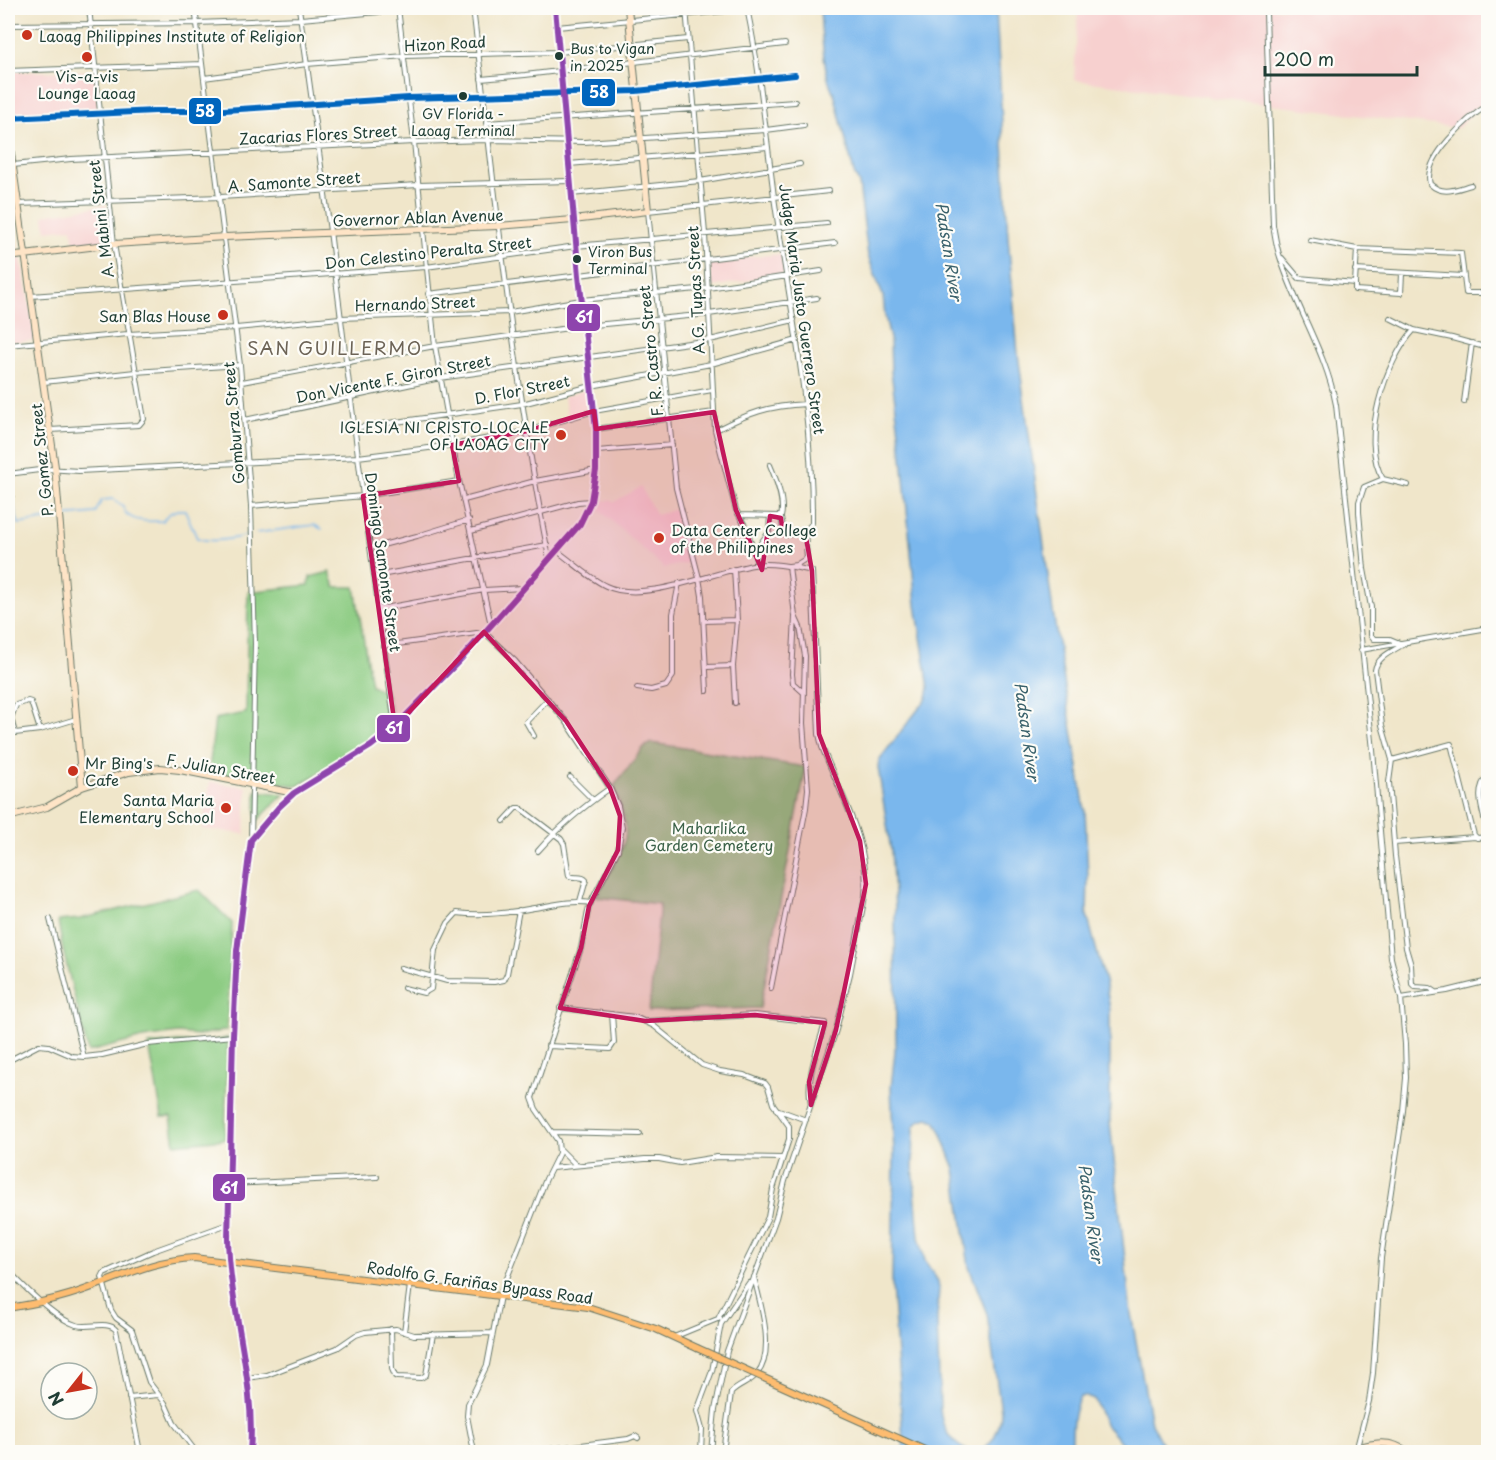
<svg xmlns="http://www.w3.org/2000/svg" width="1496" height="1460" viewBox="0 0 1496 1460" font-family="'Playpen Sans',sans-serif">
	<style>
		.built { fill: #f7d0cf }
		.green { fill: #8dcc83; stroke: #56845c; stroke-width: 1.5 }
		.water { fill: #7ab7ed; stroke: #4c7a90; stroke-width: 1.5 }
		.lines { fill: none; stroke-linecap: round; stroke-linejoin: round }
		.stream { stroke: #7ab7ed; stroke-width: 1.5 }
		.street-casing { stroke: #687868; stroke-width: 6 }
		.secondary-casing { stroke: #687868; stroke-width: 8 }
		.primary-casing { stroke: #687868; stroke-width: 8 }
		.street { stroke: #fff; stroke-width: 4 }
		.secondary { stroke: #fee4c6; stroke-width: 6 }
		.primary { stroke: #fdbc70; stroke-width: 6 }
		.primary-bridge-casing { stroke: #687868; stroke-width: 8; stroke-linecap: butt }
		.primary-bridge { stroke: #fdbc70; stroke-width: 6 }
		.bus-1-casing { stroke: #fdfcf7; stroke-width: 10 }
		.bus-2-casing { stroke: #fdfcf7; stroke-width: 10 }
		.bus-1 { stroke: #0065bd; stroke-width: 6 }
		.bus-2 { stroke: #8e44ad; stroke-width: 6 }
		.marked { fill: #c2185b; fill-opacity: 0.2; stroke: #c2185b; stroke-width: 4.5; stroke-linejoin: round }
		.poi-dot { fill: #c8321e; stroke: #fdfcf7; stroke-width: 2 }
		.bus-dot { fill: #1f3d34; stroke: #fdfcf7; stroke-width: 2 }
		.labels { text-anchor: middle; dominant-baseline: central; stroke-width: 4.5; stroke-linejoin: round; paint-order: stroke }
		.bus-label { font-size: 14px; fill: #1f3d34; stroke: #fdfcf7; text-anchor: start }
		.poi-label { font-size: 15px; fill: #1f3d34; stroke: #fdfcf7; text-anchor: start }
		.street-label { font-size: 15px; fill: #1f3d34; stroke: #fdfcf7 }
		.park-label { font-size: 15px; fill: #3a6148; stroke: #fdfcf7 }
		.water-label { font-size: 16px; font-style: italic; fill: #3a626c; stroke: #fdfcf7 }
		.quarter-label { font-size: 18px; letter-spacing: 1.5px; fill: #6d6457; stroke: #fdfcf7 }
		.line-badge { stroke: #fdfcf7; stroke-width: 2 }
		.badge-label { font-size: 16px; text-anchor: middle; font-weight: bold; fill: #fff }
	</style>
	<rect width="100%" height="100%" fill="#fdfcf7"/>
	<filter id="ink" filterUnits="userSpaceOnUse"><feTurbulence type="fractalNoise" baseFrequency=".0167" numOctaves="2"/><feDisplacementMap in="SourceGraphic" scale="12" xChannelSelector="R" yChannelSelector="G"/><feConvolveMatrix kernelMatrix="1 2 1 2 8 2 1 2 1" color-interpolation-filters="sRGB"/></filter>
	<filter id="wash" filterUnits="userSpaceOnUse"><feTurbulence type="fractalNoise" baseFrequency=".008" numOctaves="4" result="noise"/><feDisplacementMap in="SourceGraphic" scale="24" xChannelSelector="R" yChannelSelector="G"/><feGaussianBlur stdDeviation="1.35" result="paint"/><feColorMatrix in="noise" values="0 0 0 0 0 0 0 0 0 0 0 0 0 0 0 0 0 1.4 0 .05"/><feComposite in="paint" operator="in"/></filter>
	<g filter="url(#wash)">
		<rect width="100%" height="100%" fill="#f0e6ca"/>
		<path class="built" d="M 1078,8 L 1488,8 L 1488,100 L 1476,109 L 1458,128 L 1074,80 Z
			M 93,71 L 99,110 L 8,116 L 8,72 Z
			M 8,178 L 18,249 L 8,251 Z
			M 106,205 L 111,243 L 74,248 L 72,228 L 46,231 L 44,215 Z
			M 781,254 L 785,274 L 712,287 L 709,261 Z
			M 21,258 L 36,340 L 8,343 L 8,261 Z
			M 586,390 L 588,410 L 567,417 L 564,396 Z
			M 641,487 L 656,515 L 676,509 L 692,562 L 664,568 L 595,506 L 594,500 L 616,501 Z
			M 210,782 L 247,787 L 245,834 L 202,829 Z"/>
		<path class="green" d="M 330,572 L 335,587 L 355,587 L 371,685 L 386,693 L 391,711 L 386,729 L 367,743 L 298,786 L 209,772 L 215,719 L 246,713 L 248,592 L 309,585 L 310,577 Z
			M 651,743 L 806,767 L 760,1008 L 649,1011 L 660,904 L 597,897 C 605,879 622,856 625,837 C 628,821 618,801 614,786 L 644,747 Z
			M 256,791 L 284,794 L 256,822 Z
			M 199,890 L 232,923 L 227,1030 L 199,1035 L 178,1033 L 143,1038 L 88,1052 L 63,950 L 58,921 L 80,919 Z
			M 228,1038 L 225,1139 L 175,1144 L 171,1117 L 162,1117 L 149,1045 L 178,1042 L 203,1043 Z"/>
		<path class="water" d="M 820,8 L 996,8 L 1008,237 L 1018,354 L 1053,612 L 1085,811 L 1088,876 L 1087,915 L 1106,985 L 1110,1010 L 1110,1123 L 1131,1314 L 1151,1423 L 1166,1452 L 1130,1452 L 1106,1426 L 1094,1400 L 1084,1396 L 1080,1397 C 1071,1414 1072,1434 1072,1452 L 974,1452 C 992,1449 1001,1427 1001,1411 L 987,1314 L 969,1267 L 955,1169 L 941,1132 L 935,1121 L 928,1118 L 919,1121 L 914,1127 L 913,1167 L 919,1237 L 925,1261 L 938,1281 L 939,1288 L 937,1319 L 940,1409 C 942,1430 952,1445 971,1452 L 904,1452 L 892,1285 L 894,1153 L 891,1088 L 896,1042 L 895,908 L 891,851 L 878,767 L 879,760 L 927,698 L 929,688 L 916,605 L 901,447 L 891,371 L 890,339 L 885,316 L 883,296 L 868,256 L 859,184 L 854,173 L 834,93 C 823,79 821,27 820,8 Z"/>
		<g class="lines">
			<path class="stream" d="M 13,497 L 15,512 L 19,524 L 55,518
				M 62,516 L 95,513 L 102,500 L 113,499 L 123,506 C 125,522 149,522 163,521 C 167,513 176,509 185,510 L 197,538 C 211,543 233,539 248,535
				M 256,533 L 314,525 L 322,529"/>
		</g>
	</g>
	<g filter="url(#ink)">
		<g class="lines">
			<g class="street-casing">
				<path id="street" d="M 195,8 L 240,365 L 251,506 L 255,644 L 251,840
					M 299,8 L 330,231 L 363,496 L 395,726
					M 398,8 L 414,142 L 435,346 L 459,481 L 491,625
					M 473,8 C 495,191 513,376 549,558
					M 686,8 L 705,234 L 715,430 L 736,510 L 747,529 L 757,564
					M 1266,13 L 1273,225 C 1275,235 1276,246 1280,257 C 1296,308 1326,352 1336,405 L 1373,750 L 1391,958 L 1401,998 L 1405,1044 L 1406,1078 L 1403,1111 L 1381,1258 L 1373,1373 L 1369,1401 L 1357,1447
					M 8,25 L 197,23 L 301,19 L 423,8
					M 557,27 L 747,9
					M 8,71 L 202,64
					M 204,78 L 307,64 L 405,56 L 559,52 L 688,39
					M 481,79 L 525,75 L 785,44
					M 8,118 L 155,111 L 209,111 L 409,98 L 636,91 L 795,75
					M 486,123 L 795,102
					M 569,164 L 768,147
					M 13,165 L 71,159 L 414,142 L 487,140 L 584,142 L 766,130 L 804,125
					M 1471,185 C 1456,189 1443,196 1430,184 C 1422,158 1469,117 1488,105
					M 571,194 L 700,181 L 800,164
					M 18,204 L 220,197 L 418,185 L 570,181
					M 1310,240 L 1357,249 L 1461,253 L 1466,293 L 1488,293
					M 1282,258 L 1299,278 L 1355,283 L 1355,290 L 1401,293 L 1402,274
					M 1355,270 L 1463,276
					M 1355,283 L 1357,249
					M 1488,293 L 1488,302
					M 428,294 L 835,243
					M 31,296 L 426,267 L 576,246 L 827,223
					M 1390,318 L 1414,330
					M 8,345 L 128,334 L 236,328 L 340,318 L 510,312 L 581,300 L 708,288 L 821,271
					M 44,382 L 135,372 L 240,365
					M 242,382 L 435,346 L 584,326 L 709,314 L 817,298
					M 1464,402 L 1472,343
					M 245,420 L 440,378 L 710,340 L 794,320
					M 354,428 L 522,404 L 591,386 L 711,364 L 797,340
					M 596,429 L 714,412
					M 50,430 L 139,425 L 144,419 L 114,244 L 89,8
					M 716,430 C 749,413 768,406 806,404
					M 597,451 L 672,445
					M 770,465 C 776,479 785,501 781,517
					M 8,467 L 12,495
					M 8,474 L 47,469 L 79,471 L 358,457 L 452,445 L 527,431 L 594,411 L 712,390
					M 1383,479 L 1364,487 L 1359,502 L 1359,512 L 1364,569 L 1371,607 L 1371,635 L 1374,639 L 1390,639 L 1402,644
					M 1408,485 L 1383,479 C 1359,441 1385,361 1414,330 L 1452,338 L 1488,348
					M 464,500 L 535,481 L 596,470
					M 251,506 L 363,496 L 459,481
					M 739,515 L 779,516 C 785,521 780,530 786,535 L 805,532 L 812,523 C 813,410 790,308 774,197 C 766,134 760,70 747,8
					M 471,531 L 578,502 L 590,501
					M 371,548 L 417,536 L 469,520
					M 557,551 C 573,562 589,578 606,586 C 643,604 713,572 753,565 C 772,562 793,567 812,571 L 819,734 L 822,747 C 840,793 871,845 865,896 L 850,974 L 836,1030 L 785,1181 L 776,1218 L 727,1351 L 715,1410 L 711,1452
					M 754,552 L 769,532 L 770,516
					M 734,569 L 737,620 L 733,666 L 735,703
					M 375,576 L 547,545
					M 379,609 L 484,590 L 523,588
					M 795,617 L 792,674 L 793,683 L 803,692
					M 704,621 L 737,620
					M 1404,644 C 1393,651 1377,657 1375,670 L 1382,725 L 1392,760 L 1389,782 L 1395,856 L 1406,948 L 1411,965 L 1412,984 L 1415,987 L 1430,988 L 1436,992
					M 383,646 L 484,632 L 515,661 L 566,721 L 610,788 L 618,806 L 622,827 L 618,850 L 589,906 L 581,948 L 532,1098 L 536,1109 L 558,1141 L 559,1153 L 546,1179 L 500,1296 L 487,1365 L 468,1404 L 467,1416 L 474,1452
					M 1361,650 L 1488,628
					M 707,667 L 733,666
					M 637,688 L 651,690 L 666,686 L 673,676 L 673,614 L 679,583
					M 707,691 L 702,596 L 699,578 L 676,488 L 648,211 L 829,191
					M 40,730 L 31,702 L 28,701 L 16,705 L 11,718 L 15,733 L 40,730 L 76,719
					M 534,736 L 526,722 L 548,699
					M 1392,760 L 1451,744 L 1474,835 L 1477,838 L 1488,837
					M 1488,776 C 1472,790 1485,817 1488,834
					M 570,777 L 593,800
					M 504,821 L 516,808 L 520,808 L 561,839 L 564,844 L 569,876 C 575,879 582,875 586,880 L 580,901
					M 1394,843 L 1475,837
					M 538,851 C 559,827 583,807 610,788
					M 50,919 L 84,1057
					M 401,968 L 447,981 L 494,982 L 504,980 L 507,974 L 519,910
					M 404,988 L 424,993 L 431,989 L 435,950 L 448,923 L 457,913 C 482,916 509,913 534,908 C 553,905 571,900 591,903
					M 771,988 L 806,808 L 808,789 L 803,723 L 805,656 L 800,627 L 795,616 L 789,566 L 796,565 L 807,558 L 805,532
					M 1401,998 L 1447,991 L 1488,981
					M 560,1008 L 635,1017 L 654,1026 L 702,1065 L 720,1071 L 744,1075 L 765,1083 L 768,1087 L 773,1104 L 789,1126 L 789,1139 L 773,1189 L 768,1217 L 718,1319
					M 647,1021 L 755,1015 L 825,1023 C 818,1049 805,1078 811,1104
					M 548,1046 L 610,1049 L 614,1043 L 612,1014
					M 8,1061 L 39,1045 L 49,1046 L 72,1056 L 84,1057 L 102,1055 L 148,1044 L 233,1036
					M 776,1109 L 806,1120
					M 552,1132 L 640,1134
					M 560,1149 L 576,1165
					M 552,1168 L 645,1159 L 659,1159 L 680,1163 L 717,1157 L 782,1158
					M 229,1184 L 377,1177
					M 8,1270 C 24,1287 54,1318 76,1325 C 89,1329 107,1320 116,1330 L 140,1452
					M 391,1329 L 392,1369 L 395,1376 L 397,1377 L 421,1378 L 426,1375 L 433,1334
					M 404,1332 L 410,1285
					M 674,1337 L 720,1318
					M 247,1378 L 267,1375 L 337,1348 L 356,1335 L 365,1332 L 396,1329 L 414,1335 L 493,1333
					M 129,1398 L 158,1395
					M 196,1452 L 174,1423 L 165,1403 L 149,1382 L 132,1330 L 116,1318 L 111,1310 L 102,1277 L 104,1273 L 153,1251 L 228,1224
					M 238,1452 L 249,1450
					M 527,1452 L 628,1439 L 635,1436 L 638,1438
					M 701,1452 L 702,1429 L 697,1411 L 712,1371 L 721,1324 L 749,1283
					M 723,1452 L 731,1393 C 738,1385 750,1383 757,1374 C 776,1351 760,1303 754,1277"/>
			</g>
			<g class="secondary-casing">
				<path id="secondary" d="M 8,132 L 55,467 L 82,787
					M 8,257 L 114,244 L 225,237 L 498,226 L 573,220 L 648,211 L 628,8
					M 8,817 L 47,807 L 82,787 L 129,772 L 160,768 L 180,770 L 294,793
					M 250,1452 C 256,1381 230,1311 228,1239 L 233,1036 L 237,951 L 251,840 L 279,807 L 294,793 L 371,746 L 395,727 L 461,659 L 524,588 L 580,524 L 591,501 L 596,470 L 596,429 L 579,276 L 555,8
					M 1347,1452 C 1366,1443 1390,1438 1407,1452"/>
			</g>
			<g class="primary-casing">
				<path id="primary" d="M 8,1308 C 34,1304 59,1299 84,1290 C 122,1277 153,1260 194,1258 L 588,1307 L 656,1329 L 697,1348"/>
			</g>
			<use href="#street" class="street"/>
			<use href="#secondary" class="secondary"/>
			<use href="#primary" class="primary"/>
			<g class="primary-bridge-casing">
				<path id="primary-bridge" d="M 697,1348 L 929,1452"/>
			</g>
			<use href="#primary-bridge" class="primary-bridge"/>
			<g class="bus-1-casing">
				<path id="bus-1" d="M 8,118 L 155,111 L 209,111 L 409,98 L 636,91 L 795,75"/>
			</g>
			<g class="bus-2-casing">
				<path id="bus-2" d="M 250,1452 C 256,1381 230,1311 228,1239 L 233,1036 L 237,951 L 251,840 L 279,807 L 294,793 L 371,746 L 395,727 L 461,659 L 524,588 L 580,524 L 591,501 L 596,470 L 596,429 L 579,276 L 555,8"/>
			</g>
			<use href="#bus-1" class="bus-1"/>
			<use href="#bus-2" class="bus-2"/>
		</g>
	</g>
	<path class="marked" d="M 594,411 L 596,429 L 714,412 L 736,510 L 762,570 L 770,516 L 781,518 L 783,535 L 805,532 L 812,571 L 819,734 L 860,841 L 866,884 L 836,1030 L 811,1105 L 809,1082 L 825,1023 L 755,1015 L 645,1021 L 560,1008 L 581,948 L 589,906 L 618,850 L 620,816 L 610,788 L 566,721 L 484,632 L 395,727 L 363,496 L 459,481 L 452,445 L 527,431 Z"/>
	<g class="poi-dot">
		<circle cx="27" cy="35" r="6"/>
		<circle cx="87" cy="57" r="6"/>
		<circle cx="223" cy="315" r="6"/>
		<circle cx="561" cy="435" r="6"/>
		<circle cx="659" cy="538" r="6"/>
		<circle cx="73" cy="771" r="6"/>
		<circle cx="226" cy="808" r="6"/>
	</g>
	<g class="bus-dot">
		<circle cx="559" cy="56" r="5"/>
		<circle cx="463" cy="96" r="5"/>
		<circle cx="577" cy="259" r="5"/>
	</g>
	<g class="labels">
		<g class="bus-label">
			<text x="570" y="48">Bus to Vigan<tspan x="570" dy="17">in 2025</tspan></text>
			<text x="463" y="113" text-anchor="middle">GV Florida -<tspan x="463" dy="17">Laoag Terminal</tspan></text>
			<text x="588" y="251">Viron Bus<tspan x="588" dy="17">Terminal</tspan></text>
		</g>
		<g class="poi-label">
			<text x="39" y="35">Laoag Philippines Institute of Religion</text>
			<text x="87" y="75" text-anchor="middle">Vis-a-vis<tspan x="87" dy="17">Lounge Laoag</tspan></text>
			<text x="211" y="315" text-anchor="end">San Blas House</text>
			<text x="549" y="426" text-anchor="end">IGLESIA NI CRISTO-LOCALE<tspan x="549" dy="17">OF LAOAG CITY</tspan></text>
			<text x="671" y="529">Data Center College<tspan x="671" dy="17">of the Philippines</tspan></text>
			<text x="85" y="762">Mr Bing's<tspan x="85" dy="17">Cafe</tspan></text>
			<text x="214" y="799" text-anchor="end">Santa Maria<tspan x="214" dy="17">Elementary School</tspan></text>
		</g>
		<g class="street-label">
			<text transform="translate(445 43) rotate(-3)">Hizon Road</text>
			<text transform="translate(318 134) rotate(-3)">Zacarias Flores Street</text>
			<text transform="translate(294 181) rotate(-4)">A. Samonte Street</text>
			<text transform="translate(418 217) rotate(-2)">Governor Ablan Avenue</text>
			<text transform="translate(100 219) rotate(-97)">A. Mabini Street</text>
			<text transform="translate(428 252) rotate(-6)">Don Celestino Peralta Street</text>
			<text transform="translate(695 290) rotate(-93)">A.G. Tupas Street</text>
			<text transform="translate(415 303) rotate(-2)">Hernando Street</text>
			<text transform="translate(803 309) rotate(82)">Judge Maria Justo Guerrero Street</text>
			<text transform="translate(650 351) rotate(-96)">F. R. Castro Street</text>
			<text transform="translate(393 378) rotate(-11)">Don Vicente F. Giron Street</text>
			<text transform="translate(522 389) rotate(-11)">D. Flor Street</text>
			<text transform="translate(233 423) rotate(-95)">Gomburza Street</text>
			<text transform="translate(41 460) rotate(-96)">P. Gomez Street</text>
			<text transform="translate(384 562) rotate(82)">Domingo Samonte Street</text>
			<text transform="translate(221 768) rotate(10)">F. Julian Street</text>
			<text transform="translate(480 1282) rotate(8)">Rodolfo G. Fariñas Bypass Road</text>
		</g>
		<g class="park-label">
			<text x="709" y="827">Maharlika<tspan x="709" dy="17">Garden Cemetery</tspan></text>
		</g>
		<g class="water-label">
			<text transform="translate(950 251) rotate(81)">Padsan River</text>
			<text transform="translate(1028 731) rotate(82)">Padsan River</text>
			<text transform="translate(1092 1213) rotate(82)">Padsan River</text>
		</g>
		<g class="quarter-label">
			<text x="335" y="347">SAN GUILLERMO</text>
		</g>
	</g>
	<g class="line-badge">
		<rect x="581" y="78" width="35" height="29" rx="6" fill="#0065bd"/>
		<rect x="188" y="97" width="34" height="28" rx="6" fill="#0065bd"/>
		<rect x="566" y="303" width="35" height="29" rx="6" fill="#8e44ad"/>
		<rect x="376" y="714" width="35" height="29" rx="6" fill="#8e44ad"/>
		<rect x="212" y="1173" width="34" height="29" rx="6" fill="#8e44ad"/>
	</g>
	<g class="badge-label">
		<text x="599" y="98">58</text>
		<text x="205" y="117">58</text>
		<text x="584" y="323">61</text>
		<text x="394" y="734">61</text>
		<text x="229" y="1194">61</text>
	</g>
	<rect width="1496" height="1460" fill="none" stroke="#fdfcf7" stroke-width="30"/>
	<g transform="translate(69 1391) rotate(239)"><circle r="28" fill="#fdfcf7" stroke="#a4b0a9" stroke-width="1.5"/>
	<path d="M0-4.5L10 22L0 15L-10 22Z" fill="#c8321e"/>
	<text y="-9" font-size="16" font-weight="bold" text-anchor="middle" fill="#1f3d34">N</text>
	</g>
	<path d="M1265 66v9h152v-9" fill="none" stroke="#1f3d34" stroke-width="3"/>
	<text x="1274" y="66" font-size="18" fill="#1f3d34" stroke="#fdfcf7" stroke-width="4.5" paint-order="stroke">200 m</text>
</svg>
